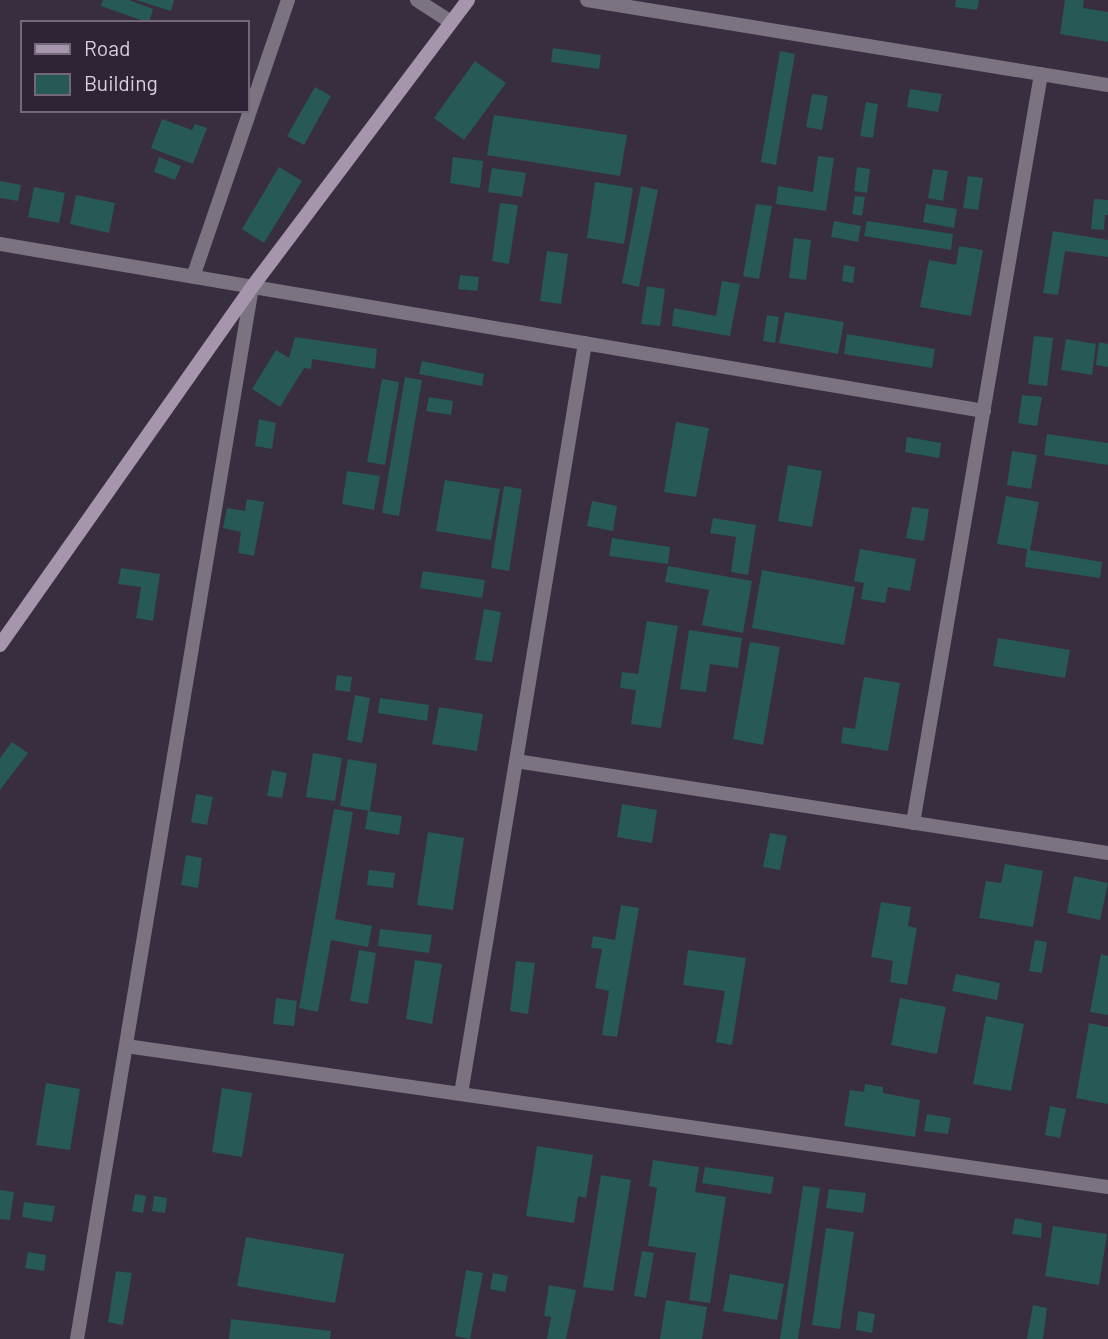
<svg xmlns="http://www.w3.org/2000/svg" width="1108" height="1339" viewBox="0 0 1108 1339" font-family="Barlow,sans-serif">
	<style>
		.building { fill: #275956 }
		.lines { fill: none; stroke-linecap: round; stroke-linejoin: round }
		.street { stroke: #7c7381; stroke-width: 14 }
		.secondary { stroke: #a596ad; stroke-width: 14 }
	</style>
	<rect width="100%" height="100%" fill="#392d40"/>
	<path class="building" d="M 103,0 L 129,0 L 153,9 L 149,23 L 101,6 Z
		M 136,0 L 174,0 L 171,11 Z
		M 956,0 L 979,0 L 977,10 L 955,7 Z
		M 1065,0 L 1084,0 L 1083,8 L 1108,12 L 1108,42 L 1060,34 Z
		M 553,48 L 601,55 L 599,69 L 551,62 Z
		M 780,51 L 795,54 L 776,165 L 761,162 Z
		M 475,61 L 506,83 L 464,140 L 434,118 Z
		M 315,87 L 331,96 L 304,145 L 287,136 Z
		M 910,89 L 942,94 L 938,112 L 907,107 Z
		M 812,94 L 828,96 L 822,130 L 806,127 Z
		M 866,102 L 878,104 L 873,138 L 860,136 Z
		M 494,115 L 627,135 L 620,176 L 487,155 Z
		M 162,119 L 192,130 L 195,124 L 207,128 L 193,164 L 151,148 Z
		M 818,156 L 834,158 L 826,211 L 776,204 L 778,186 L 813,192 Z
		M 159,157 L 181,166 L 175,180 L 154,172 Z
		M 453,157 L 483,161 L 480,188 L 450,183 Z
		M 279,167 L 302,181 L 264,243 L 242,229 Z
		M 857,167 L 870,169 L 867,193 L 854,191 Z
		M 492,168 L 526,173 L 522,197 L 488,192 Z
		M 933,169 L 948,171 L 943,201 L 928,198 Z
		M 968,176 L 983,178 L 978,210 L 963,208 Z
		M 0,181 L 21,185 L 18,201 L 0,198 Z
		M 595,182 L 633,188 L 624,244 L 587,238 Z
		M 641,186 L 658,190 L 639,287 L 622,283 Z
		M 34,187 L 65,193 L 59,223 L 28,217 Z
		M 76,195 L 115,203 L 109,233 L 70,224 Z
		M 855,196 L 865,197 L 862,216 L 852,214 Z
		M 1094,199 L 1108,200 L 1108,215 L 1105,215 L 1104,230 L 1091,229 Z
		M 500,203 L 518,205 L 509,264 L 492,261 Z
		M 756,204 L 772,206 L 759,279 L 743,276 Z
		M 926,204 L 957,209 L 954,228 L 923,222 Z
		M 834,221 L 861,226 L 858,242 L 831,237 Z
		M 867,221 L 953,234 L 951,250 L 864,236 Z
		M 1053,231 L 1108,240 L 1108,257 L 1065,251 L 1058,295 L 1043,293 Z
		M 794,238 L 811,240 L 806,280 L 789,278 Z
		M 959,246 L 983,250 L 971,316 L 920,307 L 929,260 L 956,265 Z
		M 547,251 L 568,254 L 561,304 L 540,301 Z
		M 844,265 L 855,267 L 853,283 L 842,281 Z
		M 460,275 L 479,277 L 477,291 L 458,289 Z
		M 722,281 L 740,284 L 730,336 L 672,326 L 674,308 L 716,316 Z
		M 647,286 L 665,289 L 660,326 L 641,324 Z
		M 785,312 L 844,322 L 838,354 L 779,343 Z
		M 767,315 L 779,317 L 775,343 L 763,341 Z
		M 847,334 L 935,349 L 932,368 L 844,354 Z
		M 1034,336 L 1053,338 L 1047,386 L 1028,384 Z
		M 295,337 L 377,349 L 375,369 L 312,359 L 311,369 L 304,368 L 280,407 L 252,389 L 276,350 L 289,358 Z
		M 1066,339 L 1096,344 L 1092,375 L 1061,370 Z
		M 1099,342 L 1108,344 L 1108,367 L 1096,365 Z
		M 422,361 L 484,374 L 482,386 L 419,374 Z
		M 405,377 L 422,380 L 399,516 L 382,513 Z
		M 382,379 L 399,382 L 385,465 L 367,462 Z
		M 1022,395 L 1042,397 L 1037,426 L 1018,423 Z
		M 429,397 L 453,401 L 451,415 L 426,411 Z
		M 259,419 L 276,423 L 272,449 L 255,446 Z
		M 676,422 L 709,428 L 696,497 L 664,492 Z
		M 1047,434 L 1108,443 L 1108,465 L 1044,455 Z
		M 907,437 L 941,443 L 939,458 L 905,452 Z
		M 1012,451 L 1037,455 L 1031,489 L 1007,485 Z
		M 788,465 L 822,471 L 812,527 L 778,521 Z
		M 347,471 L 380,476 L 374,510 L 342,504 Z
		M 445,480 L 500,489 L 491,540 L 436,531 Z
		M 504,486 L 522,489 L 509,571 L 491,568 Z
		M 1006,496 L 1039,502 L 1030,550 L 1102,562 L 1100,578 L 1025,567 L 1027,549 L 997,544 Z
		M 247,499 L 264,502 L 254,556 L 238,553 L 241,532 L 223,528 L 227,508 L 245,511 Z
		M 592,501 L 617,506 L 613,531 L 587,526 Z
		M 912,507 L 929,509 L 924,541 L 906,538 Z
		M 713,518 L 756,525 L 748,575 L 731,572 L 736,537 L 710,533 Z
		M 612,538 L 670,547 L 668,564 L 609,556 Z
		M 860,549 L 916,559 L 910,591 L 888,587 L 885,603 L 861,599 L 864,583 L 854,581 Z
		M 668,566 L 752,581 L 743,633 L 702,625 L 709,590 L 665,582 Z
		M 121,568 L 160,574 L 153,621 L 136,618 L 141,587 L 118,584 Z
		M 762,570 L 855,587 L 844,645 L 752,628 Z
		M 423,571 L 485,580 L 482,598 L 420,588 Z
		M 484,609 L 501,612 L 492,662 L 475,660 Z
		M 647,621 L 678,626 L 661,728 L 631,724 L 636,690 L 620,688 L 622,672 L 638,674 Z
		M 689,630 L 742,638 L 738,668 L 710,664 L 706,692 L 680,689 Z
		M 998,638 L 1070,650 L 1065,678 L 993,666 Z
		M 750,642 L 780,647 L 763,745 L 733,739 Z
		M 337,675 L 352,677 L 350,692 L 335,690 Z
		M 864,677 L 900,683 L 888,751 L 841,743 L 843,727 L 855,729 Z
		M 355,695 L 370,698 L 362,743 L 347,740 Z
		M 380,698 L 429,705 L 427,721 L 378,713 Z
		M 439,707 L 483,714 L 477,751 L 432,744 Z
		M 12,742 L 28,753 L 0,790 L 0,758 Z
		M 313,753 L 342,758 L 335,801 L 306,797 Z
		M 348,759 L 377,764 L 370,811 L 340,806 Z
		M 272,770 L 287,773 L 282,798 L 267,796 Z
		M 196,794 L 213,797 L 207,825 L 191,822 Z
		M 622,804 L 657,810 L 652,843 L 617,837 Z
		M 334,809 L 353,812 L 335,919 L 372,926 L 368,947 L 331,940 L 318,1012 L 299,1008 Z
		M 368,811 L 402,816 L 399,835 L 365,829 Z
		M 428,832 L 464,838 L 453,910 L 417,905 Z
		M 770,833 L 787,836 L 780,870 L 763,867 Z
		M 186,855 L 202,858 L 198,888 L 181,885 Z
		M 1005,864 L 1043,871 L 1033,927 L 979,918 L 986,881 L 1001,883 Z
		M 369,870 L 395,873 L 393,888 L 367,885 Z
		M 1074,876 L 1108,883 L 1100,920 L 1067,913 Z
		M 881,902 L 911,907 L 908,926 L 917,928 L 907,985 L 890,982 L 893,961 L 871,957 Z
		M 621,905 L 639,908 L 617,1037 L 602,1035 L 609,991 L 595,988 L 602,949 L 591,948 L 593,936 L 615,940 Z
		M 380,929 L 432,935 L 429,953 L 378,946 Z
		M 1035,940 L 1047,942 L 1042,973 L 1029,971 Z
		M 359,950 L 376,953 L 368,1004 L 350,1001 Z
		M 688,950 L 746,958 L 732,1045 L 716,1042 L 725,991 L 683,985 Z
		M 1101,954 L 1108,956 L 1108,1015 L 1090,1012 Z
		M 415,960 L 442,964 L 432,1024 L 406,1019 Z
		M 516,961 L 535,963 L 528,1014 L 510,1011 Z
		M 956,974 L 1000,983 L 997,1000 L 952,991 Z
		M 276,998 L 297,1001 L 294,1026 L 273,1024 Z
		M 900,998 L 946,1007 L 937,1054 L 891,1045 Z
		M 986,1016 L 1024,1024 L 1011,1091 L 973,1084 Z
		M 1089,1023 L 1108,1027 L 1108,1104 L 1076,1098 Z
		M 46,1083 L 80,1089 L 70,1150 L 36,1145 Z
		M 865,1084 L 883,1087 L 883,1093 L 920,1100 L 915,1137 L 844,1126 L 850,1090 L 864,1092 Z
		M 222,1088 L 252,1093 L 242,1157 L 212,1152 Z
		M 1050,1106 L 1066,1109 L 1060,1138 L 1045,1135 Z
		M 927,1114 L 951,1118 L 948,1134 L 924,1131 Z
		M 537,1146 L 593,1155 L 586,1198 L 578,1196 L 574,1223 L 526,1216 Z
		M 653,1160 L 699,1167 L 695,1192 L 726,1197 L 710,1303 L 689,1300 L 696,1253 L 648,1246 L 657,1188 L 649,1186 Z
		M 705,1167 L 774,1177 L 771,1194 L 702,1183 Z
		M 601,1175 L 631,1180 L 613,1291 L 583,1287 Z
		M 803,1186 L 820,1188 L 798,1339 L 780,1339 Z
		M 829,1189 L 866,1193 L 863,1213 L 826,1208 Z
		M 0,1190 L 14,1192 L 10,1220 L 0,1219 Z
		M 135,1194 L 146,1196 L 143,1213 L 132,1211 Z
		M 154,1196 L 167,1198 L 165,1213 L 152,1211 Z
		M 24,1202 L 55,1206 L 52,1222 L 22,1217 Z
		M 1015,1218 L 1042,1223 L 1041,1238 L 1012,1234 Z
		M 1053,1226 L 1107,1234 L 1099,1285 L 1045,1276 Z
		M 826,1228 L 854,1232 L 840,1329 L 812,1325 Z
		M 246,1237 L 344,1254 L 335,1303 L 237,1286 Z
		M 642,1251 L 654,1253 L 646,1298 L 634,1296 Z
		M 28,1252 L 46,1255 L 44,1271 L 25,1268 Z
		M 466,1270 L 483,1273 L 470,1339 L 455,1336 Z
		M 116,1271 L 132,1273 L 123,1325 L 108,1322 Z
		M 493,1273 L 508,1276 L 505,1292 L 490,1289 Z
		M 730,1274 L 784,1284 L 777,1320 L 723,1311 Z
		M 549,1285 L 576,1290 L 566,1339 L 547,1339 L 551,1317 L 544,1316 Z
		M 666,1300 L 707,1307 L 702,1339 L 660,1339 Z
		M 1033,1305 L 1047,1308 L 1043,1339 L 1027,1339 Z
		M 858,1311 L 875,1314 L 872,1333 L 856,1330 Z
		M 231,1319 L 331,1331 L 330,1339 L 229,1339 Z"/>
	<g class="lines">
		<path class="street" d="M 417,0 L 451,22
			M 587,0 L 1108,85
			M 0,244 L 984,411
			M 193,277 L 288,0
			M 516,761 L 1108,853
			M 913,823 L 1041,74
			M 126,1046 L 1108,1187
			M 461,1094 L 585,343
			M 77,1339 L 252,287"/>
		<path class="secondary" d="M 0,645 L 252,287 L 468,0"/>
	</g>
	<rect x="21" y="21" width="228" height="91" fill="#2f2336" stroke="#736879" stroke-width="2"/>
	<rect x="35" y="44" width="35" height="10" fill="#a596ad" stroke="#736879" stroke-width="2"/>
	<text x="84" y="56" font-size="21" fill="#d8d0dd">Road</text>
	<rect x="35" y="74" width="35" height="21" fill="#275956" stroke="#736879" stroke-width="2"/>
	<text x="84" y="91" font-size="21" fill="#d8d0dd">Building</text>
</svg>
